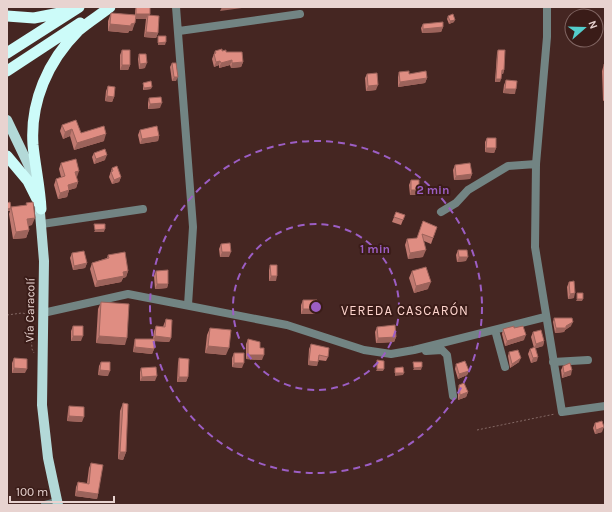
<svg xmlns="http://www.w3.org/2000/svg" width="612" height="512" viewBox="0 0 612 512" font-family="Karla,sans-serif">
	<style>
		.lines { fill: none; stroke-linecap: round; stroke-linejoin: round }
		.path { stroke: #846965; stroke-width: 1; stroke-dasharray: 2 2; stroke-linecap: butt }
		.minor { stroke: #728483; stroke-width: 8 }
		.major { stroke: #b3d9d8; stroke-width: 10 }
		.highway { stroke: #ccfbf9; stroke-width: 11 }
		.wall { fill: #c07970 }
		.shaded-wall { fill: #9c635b }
		.building { fill: #df8d82; stroke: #9c635b }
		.ring { fill: none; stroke: #9c5ec4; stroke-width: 2; stroke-dasharray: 7 5 }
		.labels { text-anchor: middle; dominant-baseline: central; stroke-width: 4; stroke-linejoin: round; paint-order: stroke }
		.street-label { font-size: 12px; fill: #e8d3d0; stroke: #3a1c18 }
		.neighbourhood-label { font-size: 13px; letter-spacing: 1px; fill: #fed5ce; stroke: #3a1c18 }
		.centre { fill: #9c5ec4; stroke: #3a1c18; stroke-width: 2 }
		.ring-label { font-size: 12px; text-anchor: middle; font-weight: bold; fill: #9c5ec4; stroke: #3a1c18; stroke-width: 4; stroke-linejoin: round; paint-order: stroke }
	</style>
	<rect width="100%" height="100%" fill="#452622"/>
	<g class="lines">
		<path class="path" d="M 7,315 L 22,313 L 27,314 L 30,318 L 32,349 L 34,353
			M 477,430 L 555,414"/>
		<path class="minor" d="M 176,7 L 193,227 L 188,305
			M 547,7 L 547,37 L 536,164 L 535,247 L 562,412 L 605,406
			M 179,31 L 300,14
			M 441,212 L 456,203 L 468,190 L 508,166 L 536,164
			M 42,224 L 143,209
			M 43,313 L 128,294 L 287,325 L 364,350 L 391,354 L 414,350 L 545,317
			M 495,330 L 505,367
			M 426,351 L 442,350 L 447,355 L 453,396
			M 553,362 L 588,360
			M 45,505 L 57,502"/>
		<path class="major" d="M 7,120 L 29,166 L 36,185
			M 39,201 L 44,261 L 42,405 L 48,458 L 58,505"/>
		<path class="highway" d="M 7,16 L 34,18 L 65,12
			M 7,53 L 79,7
			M 7,71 L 80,23
			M 7,156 L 28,181 L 39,203
			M 41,209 C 40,187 35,166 33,145 C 30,102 48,61 78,31 C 88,22 100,15 110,7"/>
	</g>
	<path class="wall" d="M 136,7 L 150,14 L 149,16 L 158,33 L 156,38 L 144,37 L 146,19 L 135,19 L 132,31 L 129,31 L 128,33 L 108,31 L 108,21 L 111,13 L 135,15 L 135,11 Z
		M 448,16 L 454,22 L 449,24 L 447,19 Z
		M 423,24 L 443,27 L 441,32 L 422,33 L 421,28 Z
		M 122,50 L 130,65 L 128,70 L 120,70 L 120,55 Z
		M 498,50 L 504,70 L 503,74 L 501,74 L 500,82 L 495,82 L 497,53 Z
		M 215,51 L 226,52 L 243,62 L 241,67 L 231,68 L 230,65 L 219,68 L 219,65 L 214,67 L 212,59 Z
		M 139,54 L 145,68 L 139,69 L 138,59 Z
		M 172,63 L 176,81 L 172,81 L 170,67 Z
		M 604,64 L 605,64 L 605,100 L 603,101 L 602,71 Z
		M 399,72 L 409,74 L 427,78 L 425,83 L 398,87 L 398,77 Z
		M 367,74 L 376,90 L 366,91 L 365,78 Z
		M 506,80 L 515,94 L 503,93 L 504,85 Z
		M 143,83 L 151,89 L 143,90 Z
		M 108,86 L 114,97 L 112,102 L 105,101 L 106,91 Z
		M 149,98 L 160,108 L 148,109 L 148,103 Z
		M 62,125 L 81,133 L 104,141 L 74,150 L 70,136 L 63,139 L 60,131 Z
		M 140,130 L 159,136 L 158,141 L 140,144 L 138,135 Z
		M 487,138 L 496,148 L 494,153 L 485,152 L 485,142 Z
		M 94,153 L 105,160 L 94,164 L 92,157 Z
		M 61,163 L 77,177 L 76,177 L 78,182 L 76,188 L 69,190 L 67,197 L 58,199 L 54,185 L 56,179 L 61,177 L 59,169 Z
		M 455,165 L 472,174 L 470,179 L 454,180 L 453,170 Z
		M 112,168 L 121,177 L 119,182 L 112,184 L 109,177 Z
		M 411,180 L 418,195 L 410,195 L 409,185 Z
		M 7,203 L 11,208 L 11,207 L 26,205 L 26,203 L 32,225 L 28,226 L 29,230 L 26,238 L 13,239 L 9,214 L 10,211 L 7,211 Z
		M 396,212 L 405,215 L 401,225 L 392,222 Z
		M 423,221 L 437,227 L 431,244 L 424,241 L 423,257 L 408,259 L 405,245 L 407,239 L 417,238 Z
		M 221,244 L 229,257 L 220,257 L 219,249 Z
		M 458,250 L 466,261 L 457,262 L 456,255 Z
		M 72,253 L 87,263 L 85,268 L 73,270 L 70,258 Z
		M 108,255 L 128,271 L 126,277 L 123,278 L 121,282 L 95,287 L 90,269 L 92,263 L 107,258 Z
		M 270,265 L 276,281 L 269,281 L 269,270 Z
		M 156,271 L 168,284 L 167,288 L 155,289 L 154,276 Z
		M 412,271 L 428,289 L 414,293 L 409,278 Z
		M 569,282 L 574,298 L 568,299 L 567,287 Z
		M 303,300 L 317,309 L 315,314 L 301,314 L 301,305 Z
		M 101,302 L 125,345 L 96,343 L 98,309 Z
		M 554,318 L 571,326 L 565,330 L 564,332 L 555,333 L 553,322 Z
		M 166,319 L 171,338 L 169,342 L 155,341 L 154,349 L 152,354 L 133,352 L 134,344 L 135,339 L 153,339 L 154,331 L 156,326 L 163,327 L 164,324 Z
		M 73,326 L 81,341 L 71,341 L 71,331 Z
		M 377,327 L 396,337 L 394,342 L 376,343 L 375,332 Z
		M 210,328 L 226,355 L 205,353 L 207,335 Z
		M 514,328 L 524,340 L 505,346 L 502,334 L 503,329 Z
		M 533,332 L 544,341 L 543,346 L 536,348 L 537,361 L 531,363 L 528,354 L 530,349 L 534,348 L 531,337 Z
		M 248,339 L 260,348 L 262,360 L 246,359 L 246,344 Z
		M 311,344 L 328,357 L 326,361 L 318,360 L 317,366 L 308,365 L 309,349 Z
		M 509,352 L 519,362 L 510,368 L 508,356 Z
		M 234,353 L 242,368 L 232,367 L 232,358 Z
		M 14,358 L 25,373 L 12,373 L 12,363 Z
		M 179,358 L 188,377 L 186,382 L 177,382 L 178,363 Z
		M 101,362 L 108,376 L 98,375 L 99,366 Z
		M 456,364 L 469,371 L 467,375 L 458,379 L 455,369 Z
		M 563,366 L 571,375 L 562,378 L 561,370 Z
		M 141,368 L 155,381 L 140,381 L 140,372 Z
		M 459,385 L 468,392 L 466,397 L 458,400 L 458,390 Z
		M 123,403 L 126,452 L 123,460 L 118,459 L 120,411 Z
		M 69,406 L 82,422 L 67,421 L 68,411 Z
		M 595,423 L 602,432 L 595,434 L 593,428 Z
		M 91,463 L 98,494 L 97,499 L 75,496 L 76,487 L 78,482 L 87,483 L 89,468 Z"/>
	<path class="shaded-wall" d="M 222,7 L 249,7 L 220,11 Z
		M 136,14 L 150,14 L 148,19 L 148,15 L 146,19 L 135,19 Z
		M 455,20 L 454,22 L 449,24 L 450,21 Z
		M 135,23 L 132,31 L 129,31 L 128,33 L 108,31 L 110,24 Z
		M 443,27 L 441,32 L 422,33 L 423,29 Z
		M 146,32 L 158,33 L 156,38 L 144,37 Z
		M 166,42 L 165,45 L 158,45 L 158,43 Z
		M 232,60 L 230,65 L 219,68 L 221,63 Z
		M 220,61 L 219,65 L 214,67 L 216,62 Z
		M 243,62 L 241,67 L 231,68 L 232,63 Z
		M 147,63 L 145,68 L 139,69 L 140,64 Z
		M 122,65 L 130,65 L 128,70 L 120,70 Z
		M 502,70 L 504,70 L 503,74 L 500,74 Z
		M 174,77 L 178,77 L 176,81 L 172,81 Z
		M 427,78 L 425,83 L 398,87 L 400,82 Z
		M 496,79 L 501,79 L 500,82 L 495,82 Z
		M 378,85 L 376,90 L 366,91 L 368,86 Z
		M 152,87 L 151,89 L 143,90 L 144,88 Z
		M 505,89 L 516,89 L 515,94 L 503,93 Z
		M 107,96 L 114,97 L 112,102 L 105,101 Z
		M 162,103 L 160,108 L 148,109 L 150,104 Z
		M 72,129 L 70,136 L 63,139 L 65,132 Z
		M 106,134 L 104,141 L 74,150 L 77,143 Z
		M 159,136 L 158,141 L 140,144 L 142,139 Z
		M 486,148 L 496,148 L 494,153 L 485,152 Z
		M 107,155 L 105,160 L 94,164 L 96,159 Z
		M 79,171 L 77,177 L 73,178 L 75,172 Z
		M 472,174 L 470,179 L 454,180 L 456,176 Z
		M 121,177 L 119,182 L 112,184 L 114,180 Z
		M 78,182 L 76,188 L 65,191 L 68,185 Z
		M 69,190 L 67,197 L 58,199 L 60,193 Z
		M 411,190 L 419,190 L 418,195 L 410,195 Z
		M 11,208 L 10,211 L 7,211 L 7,209 Z
		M 35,218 L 32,225 L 25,226 L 27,219 Z
		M 105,229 L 104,232 L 94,232 L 95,230 Z
		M 29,230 L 26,238 L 13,239 L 16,232 Z
		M 426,250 L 423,257 L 408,259 L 410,253 Z
		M 222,252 L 231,252 L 229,257 L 220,257 Z
		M 459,257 L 468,257 L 466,261 L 457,262 Z
		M 87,263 L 85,268 L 73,270 L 74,266 Z
		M 128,271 L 126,277 L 123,278 L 121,282 L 95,287 L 97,281 L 123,272 Z
		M 271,276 L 277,276 L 276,281 L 269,281 Z
		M 431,282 L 428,289 L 414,293 L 416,286 Z
		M 157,284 L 168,284 L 167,288 L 155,289 Z
		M 575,293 L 574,298 L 568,299 L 570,294 Z
		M 577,299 L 583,299 L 582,301 L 576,301 Z
		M 303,309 L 317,309 L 315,314 L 301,314 Z
		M 573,322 L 571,326 L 565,330 L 564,332 L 555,333 L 556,328 L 566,326 Z
		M 526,335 L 524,340 L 505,346 L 507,341 Z
		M 73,336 L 83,336 L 81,341 L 71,341 Z
		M 99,336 L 127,338 L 125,345 L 96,343 Z
		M 155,336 L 171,338 L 169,342 L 153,341 Z
		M 396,337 L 394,342 L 376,343 L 378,338 Z
		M 544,341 L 543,346 L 534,349 L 536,344 Z
		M 208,346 L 229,348 L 226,355 L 205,353 Z
		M 135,347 L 154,349 L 152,354 L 133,352 Z
		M 248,355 L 264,355 L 262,360 L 246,359 Z
		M 538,357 L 537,361 L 531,363 L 533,358 Z
		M 521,358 L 519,362 L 510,368 L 512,364 Z
		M 309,361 L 318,362 L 317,366 L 308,365 Z
		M 234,363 L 244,363 L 242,368 L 232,367 Z
		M 422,367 L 421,370 L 413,370 L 414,368 Z
		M 14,368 L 27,369 L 25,373 L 12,373 Z
		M 377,369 L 384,369 L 383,371 L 376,371 Z
		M 100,370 L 110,371 L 108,376 L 98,375 Z
		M 572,370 L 571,375 L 562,378 L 564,373 Z
		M 469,371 L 467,375 L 458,379 L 459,374 Z
		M 395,373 L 404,373 L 403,375 L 395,376 Z
		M 157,376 L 155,381 L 140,381 L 142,377 Z
		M 179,377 L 188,377 L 186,382 L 177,382 Z
		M 468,392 L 466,397 L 458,400 L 460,395 Z
		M 69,416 L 84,417 L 82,422 L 67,421 Z
		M 604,427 L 602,432 L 595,434 L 596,430 Z
		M 120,452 L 126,452 L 123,460 L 118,459 Z
		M 77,491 L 98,494 L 97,499 L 75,496 Z"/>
	<path class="building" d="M 136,7 L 150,7 L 150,14 L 136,14 Z
		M 111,13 L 136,15 L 135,23 L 131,24 L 131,26 L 110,24 Z
		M 453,14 L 455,20 L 450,21 L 448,16 Z
		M 148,15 L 159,16 L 158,33 L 146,32 Z
		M 443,22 L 443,27 L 423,29 L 423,24 Z
		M 158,36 L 166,36 L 166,42 L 158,43 Z
		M 222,49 L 222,51 L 226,50 L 226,52 L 242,52 L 243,62 L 232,63 L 232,60 L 221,63 L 220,61 L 216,62 L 214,54 L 216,53 L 215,51 Z
		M 122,50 L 130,50 L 130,65 L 122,65 Z
		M 498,50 L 505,50 L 504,70 L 502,70 L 501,79 L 496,79 Z
		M 139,54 L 146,54 L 147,63 L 140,64 Z
		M 172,63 L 176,63 L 178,77 L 174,77 Z
		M 604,64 L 605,64 L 605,81 Z
		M 409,71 L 409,74 L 426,71 L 427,78 L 400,82 L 399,72 Z
		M 377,73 L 378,85 L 368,86 L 367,74 Z
		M 506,80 L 517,81 L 516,89 L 505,89 Z
		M 151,81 L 152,87 L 144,88 L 143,83 Z
		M 108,86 L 115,87 L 114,97 L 107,96 Z
		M 161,97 L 162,103 L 150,104 L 149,98 Z
		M 76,120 L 81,133 L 104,126 L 106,134 L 77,143 L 72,129 L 65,132 L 62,125 Z
		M 157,126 L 159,136 L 142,139 L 140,130 Z
		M 487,138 L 496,138 L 496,148 L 486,148 Z
		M 105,149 L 107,155 L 96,159 L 94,153 Z
		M 76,159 L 79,171 L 75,172 L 78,182 L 68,185 L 69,190 L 60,193 L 56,179 L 65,176 L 61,163 Z
		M 470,163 L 472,174 L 456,176 L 455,165 Z
		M 117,166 L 121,177 L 114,180 L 111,172 L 113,171 L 112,168 Z
		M 411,180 L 419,180 L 419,190 L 411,190 Z
		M 10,202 L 11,208 L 7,209 L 7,203 Z
		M 33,202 L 35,218 L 27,219 L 29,230 L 16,232 L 11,207 L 27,205 L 26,203 Z
		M 396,212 L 405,215 L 403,220 L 394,217 Z
		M 423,221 L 437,227 L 433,238 L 422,234 L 426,250 L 410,253 L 407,239 L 417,238 Z
		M 94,224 L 105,224 L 105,229 L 95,230 Z
		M 230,243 L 231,252 L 222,252 L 221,244 Z
		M 458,250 L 467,250 L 468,257 L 459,257 Z
		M 84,251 L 87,263 L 74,266 L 72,253 Z
		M 125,252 L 128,271 L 123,272 L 124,276 L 97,281 L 92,263 L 109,258 L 108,255 Z
		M 270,265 L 277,265 L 277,276 L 271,276 Z
		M 426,267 L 431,282 L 416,286 L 412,271 Z
		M 168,270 L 168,284 L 157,284 L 156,271 Z
		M 574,281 L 575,293 L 570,294 L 569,282 Z
		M 577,293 L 583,293 L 583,299 L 577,299 Z
		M 303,300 L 317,300 L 317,309 L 303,309 Z
		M 101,302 L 129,304 L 127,338 L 99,336 Z
		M 554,318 L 572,318 L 573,322 L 566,326 L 566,328 L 556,328 Z
		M 166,319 L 172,320 L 171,338 L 155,336 L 156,326 L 165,327 Z
		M 395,325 L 396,337 L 378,338 L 377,327 Z
		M 73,326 L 83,326 L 83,336 L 73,336 Z
		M 514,326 L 514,328 L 523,326 L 526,335 L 507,341 L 503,329 Z
		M 210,328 L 231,330 L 229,348 L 208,346 Z
		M 541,330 L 544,341 L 536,344 L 533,332 Z
		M 135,339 L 155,339 L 154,349 L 135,347 Z
		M 248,339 L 260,342 L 260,348 L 264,348 L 264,355 L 248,355 Z
		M 311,344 L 329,348 L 328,357 L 319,355 L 318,362 L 309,361 Z
		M 535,347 L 538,357 L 533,358 L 530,349 Z
		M 518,350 L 521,358 L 512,364 L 509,352 Z
		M 234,353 L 244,353 L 244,363 L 234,363 Z
		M 14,358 L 27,359 L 27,369 L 14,368 Z
		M 179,358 L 189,359 L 188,377 L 179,377 Z
		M 377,360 L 384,361 L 384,369 L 377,369 Z
		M 465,361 L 469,371 L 459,374 L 456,364 Z
		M 101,362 L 110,362 L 110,371 L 100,370 Z
		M 413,362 L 422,362 L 422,367 L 414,368 Z
		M 570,363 L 572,370 L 564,373 L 563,366 Z
		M 156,367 L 157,376 L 142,377 L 141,368 Z
		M 403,367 L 404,373 L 395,373 L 395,368 Z
		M 464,383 L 468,392 L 460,395 L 459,385 Z
		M 123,403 L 128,404 L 126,452 L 120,452 Z
		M 69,406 L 84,407 L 84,417 L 69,416 Z
		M 602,421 L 604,427 L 596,430 L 595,423 Z
		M 91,463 L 103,465 L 98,494 L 77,491 L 78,482 L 89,484 Z"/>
	<g class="ring">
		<circle cx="316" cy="307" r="83"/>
		<circle cx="316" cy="307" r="166"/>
	</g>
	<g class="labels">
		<g class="street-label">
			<text transform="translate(30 310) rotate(-89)">Vía Caracolí</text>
		</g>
		<g class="neighbourhood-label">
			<text x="405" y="310">VEREDA CASCARÓN</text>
		</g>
	</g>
	<circle cx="316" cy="307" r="6" class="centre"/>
	<g class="ring-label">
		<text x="433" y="194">2 min</text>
		<text x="375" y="253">1 min</text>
	</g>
	<rect width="612" height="512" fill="none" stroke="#e8d3d0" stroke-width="16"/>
	<g transform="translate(584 28) rotate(70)"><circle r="19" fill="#3a1c18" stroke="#806562"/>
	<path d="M0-3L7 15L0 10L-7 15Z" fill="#53cdcb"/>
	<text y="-6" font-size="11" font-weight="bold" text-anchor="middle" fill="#e8d3d0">N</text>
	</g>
	<path d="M10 496v6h104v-6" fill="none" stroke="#e8d3d0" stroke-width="2"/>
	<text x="16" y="496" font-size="12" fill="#e8d3d0" stroke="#3a1c18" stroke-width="3" paint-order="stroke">100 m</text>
</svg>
